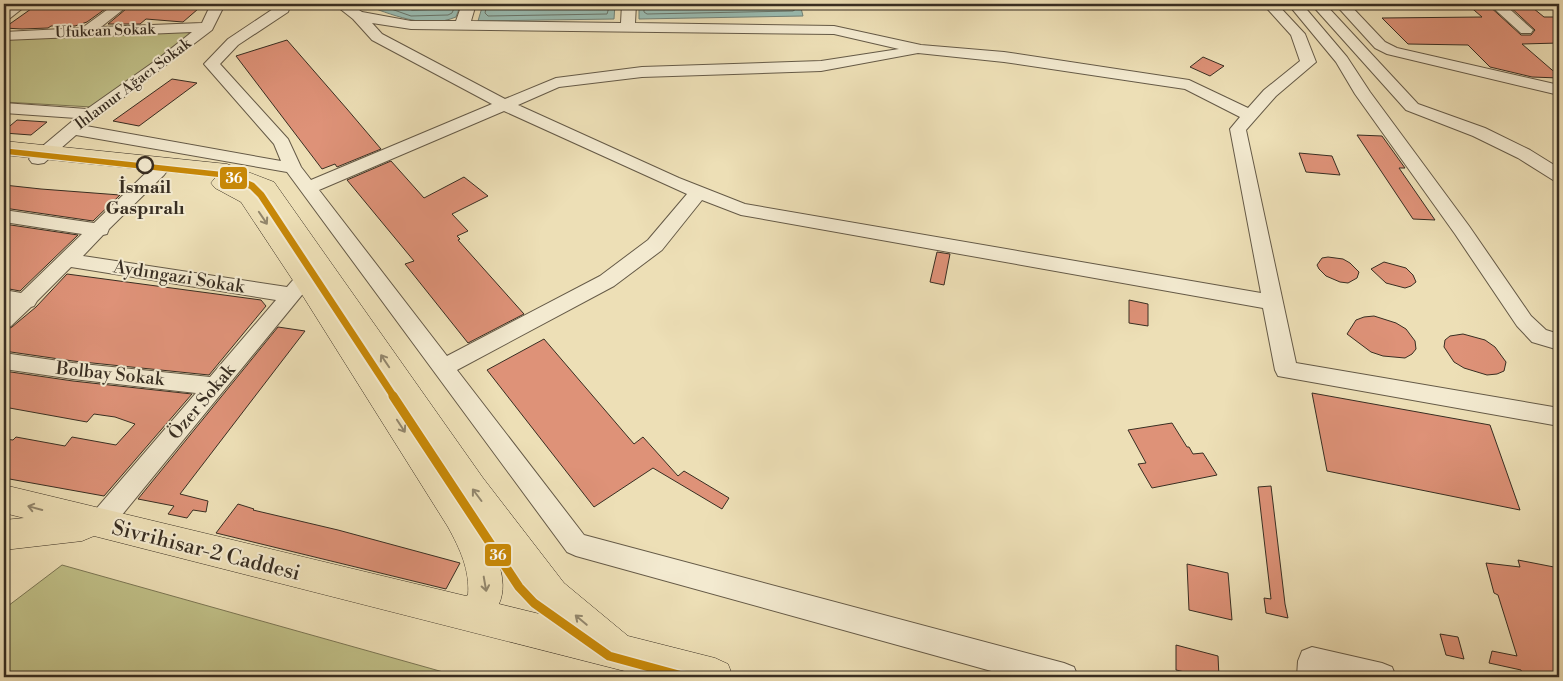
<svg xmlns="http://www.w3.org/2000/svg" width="1563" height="681" viewBox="0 0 1563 681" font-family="'Libre Bodoni',serif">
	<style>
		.green { fill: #c0c088; stroke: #7c7755 }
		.water { fill: #9abcb2; stroke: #738378 }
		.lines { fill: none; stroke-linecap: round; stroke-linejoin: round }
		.shore { stroke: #69756a; stroke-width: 1 }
		.building { fill: #de9278; stroke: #382e22 }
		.minor-casing { stroke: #655a47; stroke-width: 2 }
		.major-casing { stroke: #382e22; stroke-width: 1 }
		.minor { fill: #f3ead0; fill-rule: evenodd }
		.major { fill: #eddfb6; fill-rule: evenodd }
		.tram-1-far2-casing { stroke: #f3ead0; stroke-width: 8 }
		.tram-1-far1-casing { stroke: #f3ead0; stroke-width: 11 }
		.tram-1-casing { stroke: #f3ead0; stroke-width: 12 }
		.tram-1-far2 { stroke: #c78808; stroke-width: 5.5 }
		.tram-1-far1 { stroke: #c78808; stroke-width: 7 }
		.tram-1 { stroke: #c78808; stroke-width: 9 }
		.oneway { stroke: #92866c }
		.stop-dot { fill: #f3ead0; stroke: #382e22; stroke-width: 2.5 }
		.labels { text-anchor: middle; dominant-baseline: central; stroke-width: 4; stroke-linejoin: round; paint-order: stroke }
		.far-street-label { font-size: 15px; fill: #382e22; stroke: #f3ead0 }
		.stop-label { font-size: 18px; font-weight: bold; fill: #382e22; stroke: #f3ead0 }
		.street-label { font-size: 18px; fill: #382e22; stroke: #f3ead0 }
		.near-street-label { font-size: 21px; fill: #382e22; stroke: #f3ead0 }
		.line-badge { stroke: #f3ead0; stroke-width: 2 }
		.badge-label { font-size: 14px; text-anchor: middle; font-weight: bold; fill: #fff }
	</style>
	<rect width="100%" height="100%" fill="#eddfb6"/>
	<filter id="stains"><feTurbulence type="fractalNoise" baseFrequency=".004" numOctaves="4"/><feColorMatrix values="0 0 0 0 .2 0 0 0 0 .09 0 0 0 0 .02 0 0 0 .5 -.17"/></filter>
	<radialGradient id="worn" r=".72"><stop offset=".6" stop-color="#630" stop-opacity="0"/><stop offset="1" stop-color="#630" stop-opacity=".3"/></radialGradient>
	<path class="green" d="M 198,31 L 92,107 L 4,102 L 4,40 Z
		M 62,565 L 461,677 L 4,677 L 4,609 Z"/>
	<path class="water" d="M 362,4 L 461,4 L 456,17 C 425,30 391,14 362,4 Z
		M 483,4 L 615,4 L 614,19 L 478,21 Z
		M 639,4 L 800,4 L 803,16 L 639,19 Z"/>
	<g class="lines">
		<path class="shore" d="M 377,4 L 411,16 L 448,15 L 452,13 L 456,4
			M 395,4 L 412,10 L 446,9 L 449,4
			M 487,4 L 485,13 L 488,16 L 607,14 L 610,4
			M 494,4 L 496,9 L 601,8 L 604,4
			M 644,4 L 644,12 L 647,14 L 793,11 L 796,9 L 795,4
			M 650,4 L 653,8 L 789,4"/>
	</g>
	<path class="building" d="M 38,4 L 112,4 L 87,22 L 75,26 L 51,26 L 48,28 L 22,29 L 4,28 Z
		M 132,4 L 168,6 L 198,9 L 183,22 L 146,19 L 140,24 L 108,24 Z
		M 1467,4 L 1487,4 L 1521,35 L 1531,35 L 1535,30 L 1507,4 L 1528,4 L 1544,17 L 1559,17 L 1559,43 L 1522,44 L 1559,76 L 1559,78 L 1532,77 L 1490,67 L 1468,45 L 1408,44 L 1382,18 L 1482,17 Z
		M 287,40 L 347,109 L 381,149 L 337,167 L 335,164 L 322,169 L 236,56 Z
		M 1203,57 L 1224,66 L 1210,76 L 1190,67 Z
		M 172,79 L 197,83 L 139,126 L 113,121 Z
		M 17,120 L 47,122 L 31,135 L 4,133 L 4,131 Z
		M 1357,135 L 1382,136 L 1405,168 L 1399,168 L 1435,220 L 1413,219 Z
		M 1299,153 L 1332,156 L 1340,175 L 1306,172 Z
		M 391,161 L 424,198 L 464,177 L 488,196 L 452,214 L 468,231 L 457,236 L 460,239 L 458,240 L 524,314 L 468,343 L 405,264 L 414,261 L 347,180 Z
		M 4,185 L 41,189 L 120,195 L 93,221 L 4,208 Z
		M 4,224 L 78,235 L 20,291 L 4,288 Z
		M 937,252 L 950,254 L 944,285 L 930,282 Z
		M 1328,257 L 1343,259 L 1350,263 L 1359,272 L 1357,278 L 1348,283 L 1340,282 L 1326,276 L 1319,269 L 1317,265 L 1322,258 Z
		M 1384,262 L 1406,268 L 1413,275 L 1416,282 L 1411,286 L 1405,288 L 1386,283 L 1371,269 Z
		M 67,274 L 261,300 L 266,306 L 209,375 L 73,361 L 4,351 L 4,331 L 12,327 L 36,307 Z
		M 1129,300 L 1148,304 L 1148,326 L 1129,323 Z
		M 1374,316 L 1396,323 L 1406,329 L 1415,341 L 1416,349 L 1412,354 L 1405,358 L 1383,356 L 1371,352 L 1347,334 L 1356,320 L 1364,317 Z
		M 278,327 L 305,331 L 180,494 L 208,501 L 206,512 L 193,510 L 187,518 L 168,514 L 174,506 L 138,499 Z
		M 1463,334 L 1485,340 L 1495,347 L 1506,362 L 1504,371 L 1497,374 L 1487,375 L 1464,368 L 1454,362 L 1444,347 L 1445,340 L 1450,336 Z
		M 544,339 L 634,444 L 643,437 L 678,476 L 684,471 L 729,498 L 722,509 L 653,468 L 594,507 L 487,370 Z
		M 4,371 L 73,381 L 192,394 L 104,496 L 4,478 L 4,439 L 13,440 L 16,437 L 65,446 L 72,437 L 116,445 L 135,424 L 115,417 L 94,414 L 87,422 L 4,407 Z
		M 1312,393 L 1490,425 L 1520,510 L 1327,471 Z
		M 1172,423 L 1187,447 L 1189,447 L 1193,454 L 1203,453 L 1217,475 L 1152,488 L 1138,464 L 1146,463 L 1128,430 Z
		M 1271,486 L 1285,604 L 1288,618 L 1266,613 L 1264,598 L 1271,599 L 1258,487 Z
		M 238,504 L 254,509 L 253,510 L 338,530 L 460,563 L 446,589 L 216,533 Z
		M 1518,560 L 1559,568 L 1559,677 L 1523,677 L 1521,670 L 1489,663 L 1492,651 L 1517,656 L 1498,595 L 1494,593 L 1486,563 L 1520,567 Z
		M 1187,564 L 1228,573 L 1232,620 L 1189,610 Z
		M 1440,634 L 1458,637 L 1464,659 L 1446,655 Z
		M 1176,645 L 1218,656 L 1219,677 L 1207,677 L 1176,670 Z"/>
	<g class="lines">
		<g class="minor-casing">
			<path id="minor" d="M 12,4 L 28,4 L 9,19 L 4,20 L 4,10 Z
				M 115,4 L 130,4 L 101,27 L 202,23 L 211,4 L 225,4 L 212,30 L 86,126 L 281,161 L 274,144 L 204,64 L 228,39 L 276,7 L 277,4 L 291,4 L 288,12 L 238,45 L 220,64 L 288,139 L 301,167 L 311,180 L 492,104 L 372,40 L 353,19 L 334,4 L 350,4 L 362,12 L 411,21 L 456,21 L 462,4 L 476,4 L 471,21 L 621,23 L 622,4 L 636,4 L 635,23 L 834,26 L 921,45 L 1004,52 L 1189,80 L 1248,108 L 1264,90 L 1300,61 L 1291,35 L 1263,4 L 1277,4 L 1305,34 L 1316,62 L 1276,96 L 1246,130 L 1296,363 L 1559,408 L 1559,426 L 1278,376 L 1275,370 L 1263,308 L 741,215 L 702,200 L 662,250 L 614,286 L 457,370 L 584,535 L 1064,663 L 1074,667 L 1078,677 L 1013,677 L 576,556 L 567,552 L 287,172 L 76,135 L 44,163 L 38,164 L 32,163 L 29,159 L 32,155 L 76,118 L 4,113 L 4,103 L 87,109 L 158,59 L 192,32 L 4,40 L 4,32 L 82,28 ZM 372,23 L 411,29 L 834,34 L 899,49 L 821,61 L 642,67 L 556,78 L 505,99 L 382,34 ZM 918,53 L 1004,62 L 1185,89 L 1240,117 L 1230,129 L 1261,293 L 745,204 L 679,178 L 518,105 L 559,87 L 642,77 L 821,71 ZM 504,111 L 687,194 L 648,240 L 600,276 L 447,356 L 319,190 Z
				M 1288,4 L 1302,4 L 1347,57 L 1370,92 L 1469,226 L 1531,316 L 1546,330 L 1559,334 L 1559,350 L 1532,342 L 1517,326 L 1455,234 L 1355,94 L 1336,62 Z
				M 1311,4 L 1325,4 L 1418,104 L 1485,128 L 1530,150 L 1559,168 L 1559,181 L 1553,180 L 1518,158 L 1473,136 L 1406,110 Z
				M 1335,4 L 1349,4 L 1385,42 L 1397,48 L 1559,85 L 1559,95 L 1387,54 L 1375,48 Z
				M 1489,4 L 1504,4 L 1533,30 L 1531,33 L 1521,33 Z
				M 158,166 L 164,167 L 167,171 L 164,175 L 109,229 L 107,234 L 103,235 L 83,256 L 287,287 C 295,278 299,270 312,274 L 315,279 L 108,532 L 99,535 L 90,532 L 86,524 L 90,516 L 196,393 L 73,379 L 4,369 L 4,353 L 73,363 L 210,377 L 276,300 L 71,267 L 37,301 L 34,306 L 31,307 L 11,326 L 4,329 L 4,309 L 8,305 L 4,304 L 4,290 L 21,293 L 82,234 L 4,222 L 4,210 L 94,223 L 152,167 Z
				M 1312,647 L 1382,663 L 1392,667 L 1396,677 L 1297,677 L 1298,661 L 1302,651 Z"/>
		</g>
		<g class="major-casing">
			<path id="major" d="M 4,141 L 227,164 L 274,182 L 483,478 L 564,583 L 628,636 L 715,658 L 728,664 L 733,677 L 648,677 L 94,536 L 82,541 L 4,550 L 4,520 L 24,518 L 4,513 L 4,485 L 466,596 L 468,595 C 470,570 460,549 448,527 L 296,285 L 241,202 L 215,188 L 211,183 L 215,178 L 218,177 L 4,155 ZM 483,528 L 540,607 L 552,617 L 499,604 C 510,579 494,551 483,528 Z"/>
		</g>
		<use href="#minor" class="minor"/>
		<use href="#major" class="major"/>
		<g class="tram-1-far2-casing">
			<path id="tram-1-far2" d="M 4,151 L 225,175"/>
		</g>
		<g class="tram-1-far1-casing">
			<path id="tram-1-far1" d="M 222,173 L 252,186 L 261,195 L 394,397"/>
		</g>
		<g class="tram-1-casing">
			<path id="tram-1" d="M 393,396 L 519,587 L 534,603 L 609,656 L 686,677"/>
		</g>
		<use href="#tram-1-far2" class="tram-1-far2"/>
		<use href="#tram-1-far1" class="tram-1-far1"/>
		<use href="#tram-1" class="tram-1"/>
	</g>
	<defs><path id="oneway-shaft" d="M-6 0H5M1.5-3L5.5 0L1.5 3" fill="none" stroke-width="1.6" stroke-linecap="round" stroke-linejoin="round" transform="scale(1.25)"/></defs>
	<g class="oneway">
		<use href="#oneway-shaft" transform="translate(263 218) rotate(56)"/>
		<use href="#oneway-shaft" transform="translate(385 361) rotate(-124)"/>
		<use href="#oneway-shaft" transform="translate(401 426) rotate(57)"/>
		<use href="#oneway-shaft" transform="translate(477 495) rotate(-127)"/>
		<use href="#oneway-shaft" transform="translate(35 508) rotate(-165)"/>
		<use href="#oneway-shaft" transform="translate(485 584) rotate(80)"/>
		<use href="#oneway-shaft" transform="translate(581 620) rotate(-140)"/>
	</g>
	<circle class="stop-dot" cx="145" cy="165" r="8"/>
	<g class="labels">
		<g class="far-street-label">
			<text transform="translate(105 31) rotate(-2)">Ufukcan Sokak</text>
			<text transform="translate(133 84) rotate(-37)">Ihlamur Ağacı Sokak</text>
		</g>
		<g class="stop-label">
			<text x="145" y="187">İsmail<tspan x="145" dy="21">Gaspıralı</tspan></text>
		</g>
		<g class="street-label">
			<text transform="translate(179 277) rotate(9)">Aydıngazi Sokak</text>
			<text transform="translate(110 374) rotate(6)">Bolbay Sokak</text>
			<text transform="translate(202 402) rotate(-50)">Özer Sokak</text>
		</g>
		<g class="near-street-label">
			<text transform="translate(206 551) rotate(14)">Sivrihisar-2 Caddesi</text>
		</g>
	</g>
	<g class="line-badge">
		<rect x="219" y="166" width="29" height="24" rx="5" fill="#c78808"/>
		<rect x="484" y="543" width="28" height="24" rx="5" fill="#c78808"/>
	</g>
	<g class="badge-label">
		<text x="234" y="183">36</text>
		<text x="498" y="560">36</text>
	</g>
	<rect width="1563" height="681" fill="none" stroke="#eddfb6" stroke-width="20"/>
	<rect x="5" y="5" width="1553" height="671" fill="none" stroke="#382e22" stroke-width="2.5"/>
	<rect x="10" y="10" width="1543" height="661" fill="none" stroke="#382e22"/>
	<rect width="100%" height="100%" filter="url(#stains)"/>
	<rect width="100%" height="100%" fill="url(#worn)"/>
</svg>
